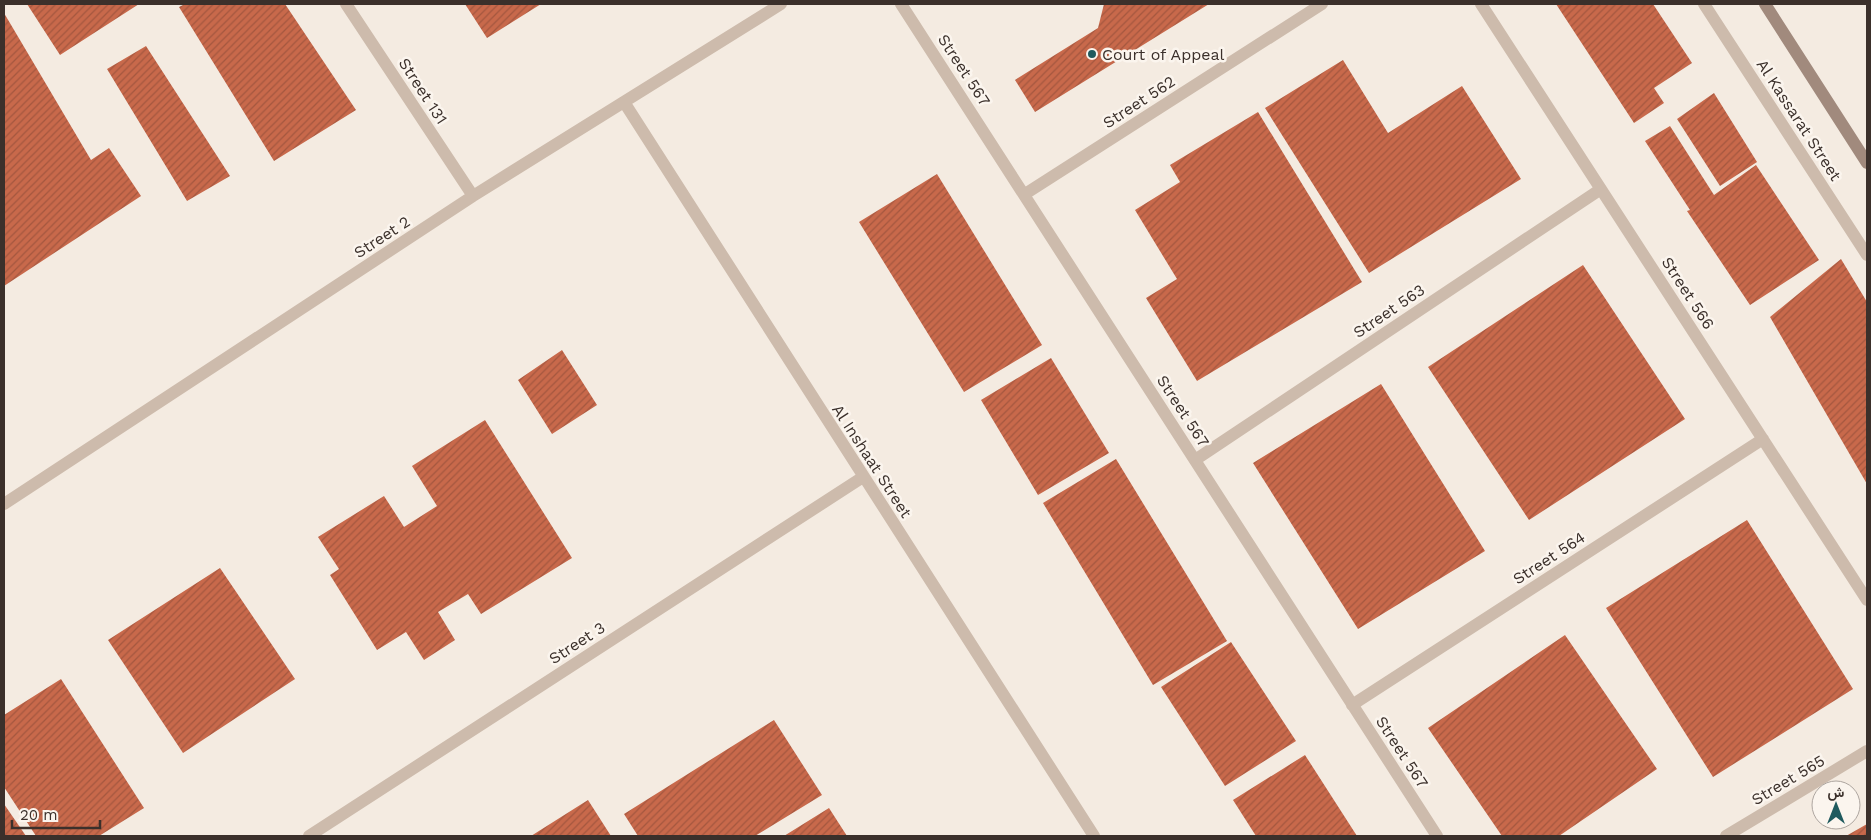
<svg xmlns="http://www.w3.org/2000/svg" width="1871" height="840" viewBox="0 0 1871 840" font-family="'Work Sans',Vazirmatn,sans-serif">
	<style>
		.building { fill: url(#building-hatch) }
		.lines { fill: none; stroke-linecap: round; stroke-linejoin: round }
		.street { stroke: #cdbbac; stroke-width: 12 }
		.secondary { stroke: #a18a7d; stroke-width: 12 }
		.poi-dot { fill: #1f5a5e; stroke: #fbf5ee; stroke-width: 2 }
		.labels { text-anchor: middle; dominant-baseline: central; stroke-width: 5; stroke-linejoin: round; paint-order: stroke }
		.poi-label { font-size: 16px; fill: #3b302b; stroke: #fbf5ee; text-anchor: start }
		.street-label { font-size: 16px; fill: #3b302b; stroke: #fbf5ee }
	</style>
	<defs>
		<pattern id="building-hatch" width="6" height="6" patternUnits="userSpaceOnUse" patternTransform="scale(1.25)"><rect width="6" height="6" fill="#c8694b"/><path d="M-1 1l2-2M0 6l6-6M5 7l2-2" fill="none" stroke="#a4573f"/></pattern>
	</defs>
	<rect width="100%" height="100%" fill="#f4ebe1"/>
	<path class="building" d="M 27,4 L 139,4 L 60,55 Z
		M 185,4 L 285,4 L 356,110 L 274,161 L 179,7 Z
		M 465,4 L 541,4 L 487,38 Z
		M 1104,4 L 1209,4 L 1035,112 L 1015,80 L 1098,28 Z
		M 1556,4 L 1653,4 L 1692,63 L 1654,88 L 1664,103 L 1634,123 Z
		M 4,13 L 91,160 L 109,148 L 141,196 L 4,286 Z
		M 146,46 L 230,176 L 187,201 L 107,69 Z
		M 1343,60 L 1388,133 L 1462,86 L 1521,179 L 1369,273 L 1265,108 Z
		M 1714,93 L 1757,162 L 1720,186 L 1677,119 Z
		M 1258,112 L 1362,282 L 1197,381 L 1146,298 L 1177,279 L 1135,210 L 1180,182 L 1170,165 Z
		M 1670,126 L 1714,195 L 1756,165 L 1819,260 L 1750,305 L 1687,211 L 1690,210 L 1645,141 Z
		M 937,174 L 1042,345 L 964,392 L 859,222 Z
		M 1841,259 L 1867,302 L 1867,484 L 1770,317 Z
		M 1583,265 L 1685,419 L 1529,520 L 1428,367 Z
		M 562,350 L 597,405 L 552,434 L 518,380 Z
		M 1051,358 L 1109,453 L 1038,495 L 981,400 Z
		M 1381,384 L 1485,551 L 1358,629 L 1253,463 Z
		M 485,420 L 572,558 L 481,614 L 468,594 L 438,612 L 455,640 L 424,660 L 406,632 L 377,650 L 330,575 L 339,569 L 318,537 L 384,496 L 404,527 L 437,506 L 412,466 Z
		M 1116,459 L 1227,641 L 1153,685 L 1043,503 Z
		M 1747,520 L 1853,689 L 1713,777 L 1606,608 Z
		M 220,568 L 295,679 L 183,753 L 108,640 Z
		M 1565,635 L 1657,769 L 1559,836 L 1502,836 L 1428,728 Z
		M 1231,642 L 1296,741 L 1225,786 L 1161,687 Z
		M 61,679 L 144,808 L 99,836 L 36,836 L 4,787 L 4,715 Z
		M 774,720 L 822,795 L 755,836 L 638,836 L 624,814 Z
		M 1305,755 L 1357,836 L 1256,836 L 1233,800 Z
		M 588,800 L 611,836 L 531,836 Z
		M 4,804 L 26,836 L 4,836 Z
		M 829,808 L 847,836 L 784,836 Z
		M 1867,824 L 1867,836 L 1846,836 Z"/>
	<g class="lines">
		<path class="street" d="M 346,4 L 473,196
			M 901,4 L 1437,836
			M 1481,4 L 1867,600
			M 1704,4 L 1867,255
			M 624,102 L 1094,836
			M 1025,194 L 1322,4
			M 1195,460 L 1601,189
			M 4,504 L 473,196 L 781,4
			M 1352,705 L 1763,439
			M 309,836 L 863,477
			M 1726,836 L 1867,751"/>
		<path class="secondary" d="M 1765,4 L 1867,163"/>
	</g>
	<circle class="poi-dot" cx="1092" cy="54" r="5"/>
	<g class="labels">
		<g class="poi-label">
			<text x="1102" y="54">Court of Appeal</text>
		</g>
		<g class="street-label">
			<text transform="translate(964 70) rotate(57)">Street 567</text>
			<text transform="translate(423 91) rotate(57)">Street 131</text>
			<text transform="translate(1139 102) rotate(-33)">Street 562</text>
			<text transform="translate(1799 120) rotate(57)">Al Kassarat Street</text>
			<text transform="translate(382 237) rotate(-33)">Street 2</text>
			<text transform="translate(1688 293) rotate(57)">Street 566</text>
			<text transform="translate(1389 311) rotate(-34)">Street 563</text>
			<text transform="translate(1183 411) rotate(57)">Street 567</text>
			<text transform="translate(872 461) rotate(57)">Al Inshaat Street</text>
			<text transform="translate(1549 558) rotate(-33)">Street 564</text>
			<text transform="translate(577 643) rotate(-33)">Street 3</text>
			<text transform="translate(1402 752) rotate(57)">Street 567</text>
			<text transform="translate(1788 780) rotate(-31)">Street 565</text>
		</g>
	</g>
	<rect width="1871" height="840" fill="none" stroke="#3b302b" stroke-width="10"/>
	<g transform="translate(1836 805)"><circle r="24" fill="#fbf5ee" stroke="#aea6a0"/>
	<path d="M0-4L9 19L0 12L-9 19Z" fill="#1f5a5e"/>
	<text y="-8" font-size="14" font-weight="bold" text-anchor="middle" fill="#3b302b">ش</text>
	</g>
	<path d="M12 820v8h88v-8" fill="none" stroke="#3b302b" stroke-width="2.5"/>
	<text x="20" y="820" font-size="15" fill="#3b302b" stroke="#fbf5ee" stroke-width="4" paint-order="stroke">20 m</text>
</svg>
